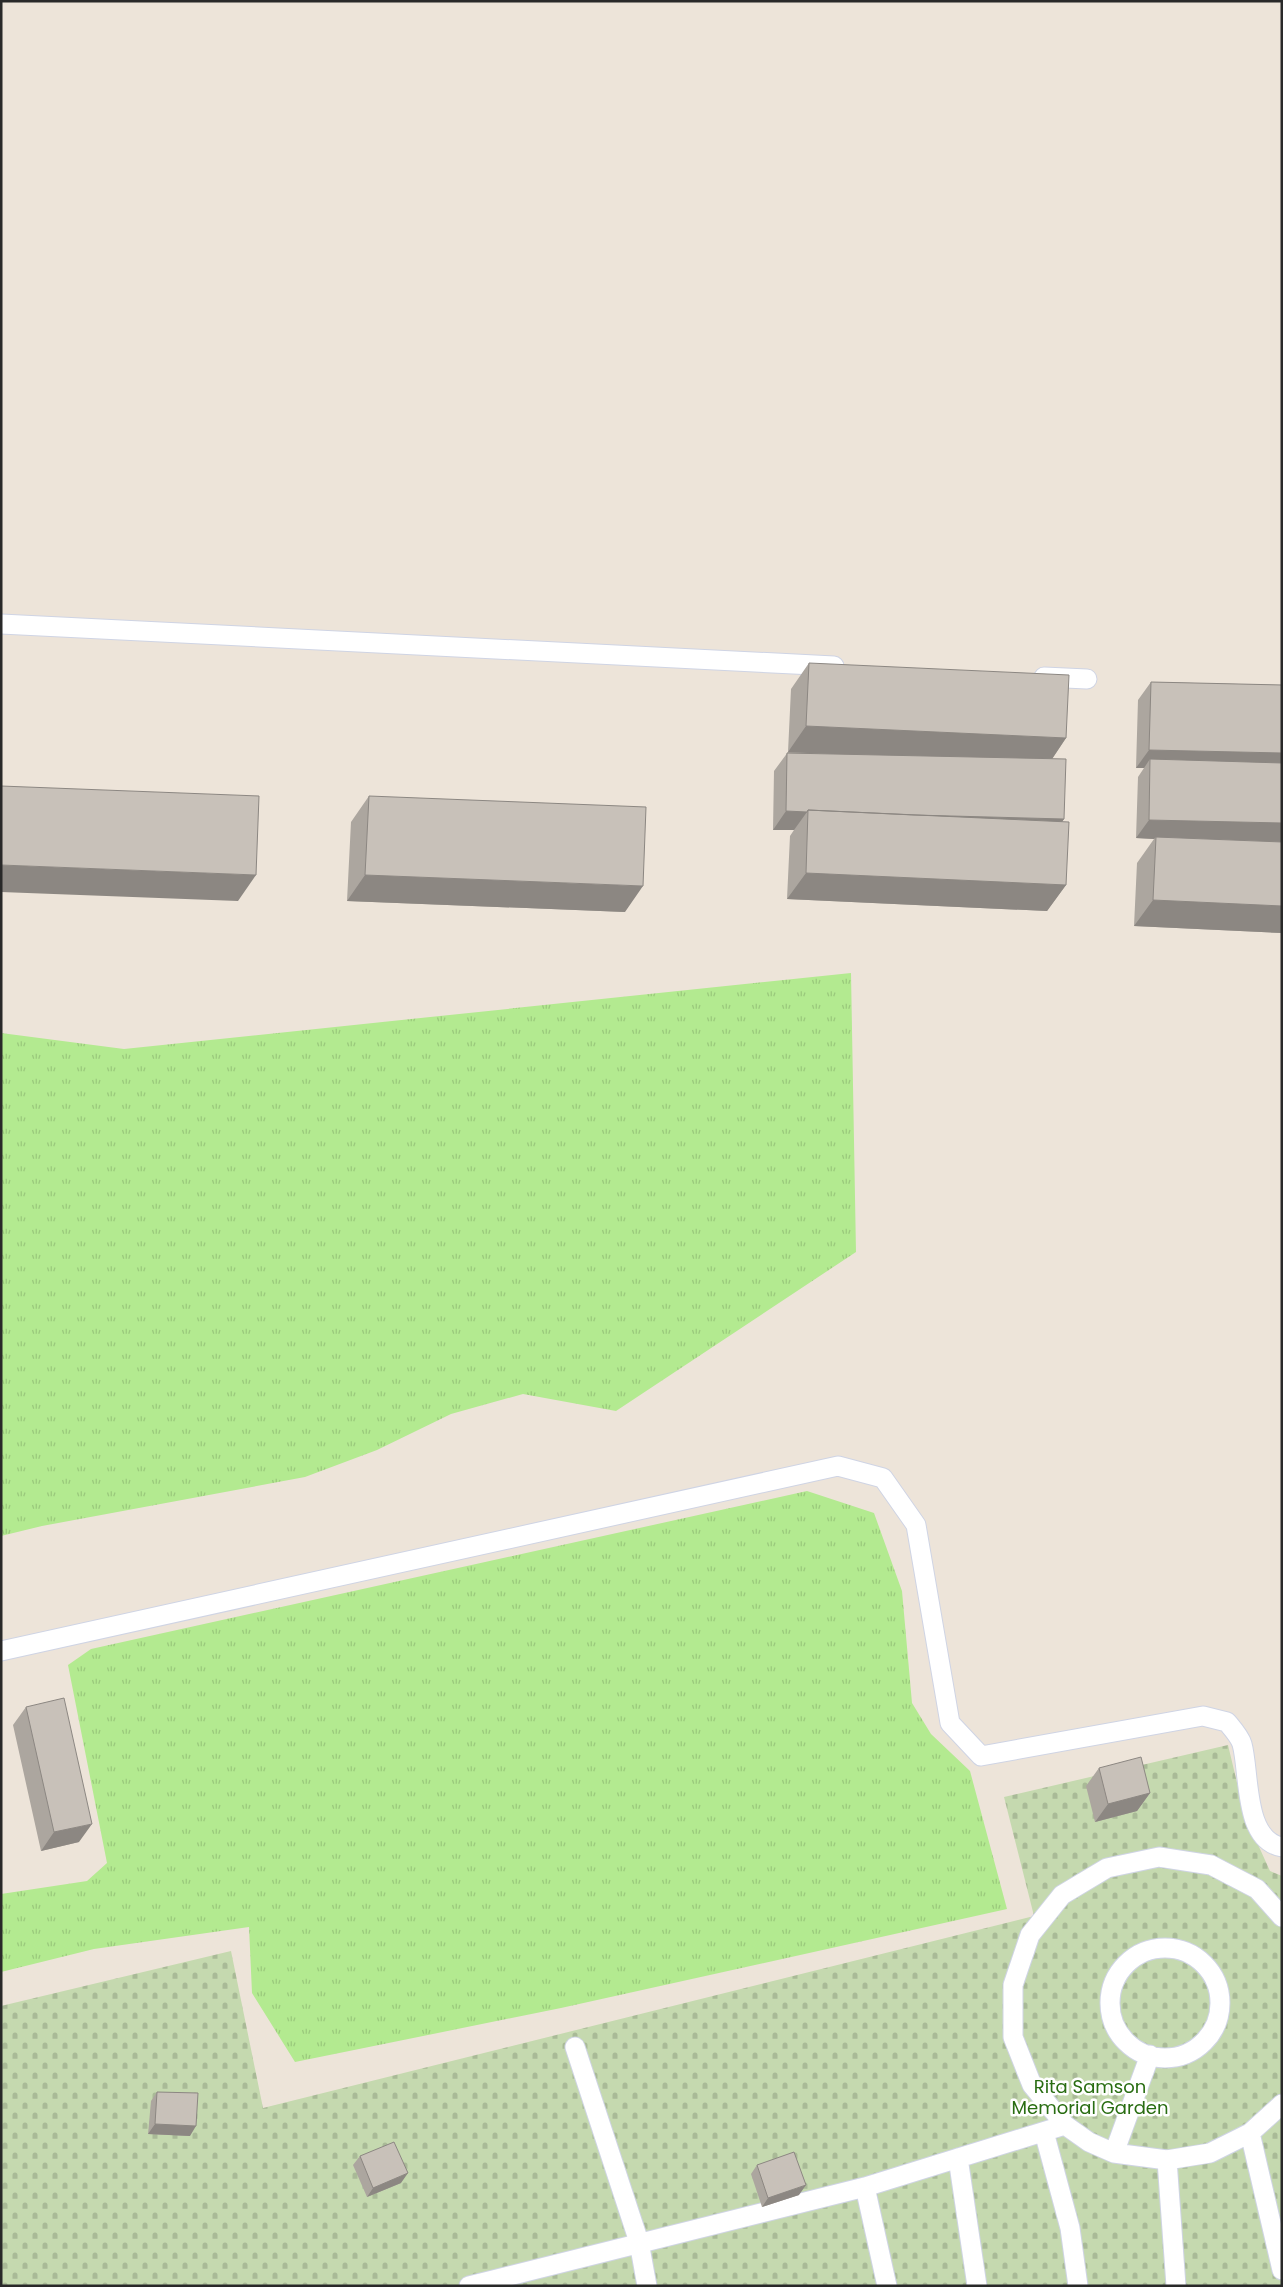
<svg xmlns="http://www.w3.org/2000/svg" width="1283" height="2287" viewBox="0 0 1283 2287" font-family="Poppins,sans-serif">
	<style>
		.grass { fill: url(#grass-tufts) }
		.cemetery { fill: url(#cemetery-stones) }
		.lines { fill: none; stroke-linecap: round; stroke-linejoin: round }
		.service-casing { stroke: #cfd4e4; stroke-width: 21 }
		.service { stroke: #fff; stroke-width: 19 }
		.wall { fill: #aca69f }
		.shaded-wall { fill: #8c8782 }
		.building { fill: #c8c1b9; stroke: #8c8782 }
		.labels { text-anchor: middle; dominant-baseline: central; stroke-width: 5; stroke-linejoin: round; paint-order: stroke }
		.park-label { font-size: 18px; fill: #296d12; stroke: #fff }
	</style>
	<defs>
		<pattern id="grass-tufts" width="24" height="20" patternUnits="userSpaceOnUse" patternTransform="scale(1.25)"><rect width="24" height="20" fill="#b3ea90"/><path d="M3 7l-1-3M5 7V3M7 7l1-3M15 17l-1-3M17 17v-4M19 17l1-3" fill="none" stroke="#9ac97c"/></pattern>
		<pattern id="cemetery-stones" width="16" height="16" patternUnits="userSpaceOnUse" patternTransform="scale(1.25)"><rect width="16" height="16" fill="#c5d9af"/><path d="M2 7V4a2 2 0 0 1 4 0v3zM10 15v-3a2 2 0 0 1 4 0v3z" fill="#a9ba97"/></pattern>
	</defs>
	<rect width="100%" height="100%" fill="#ede4d9"/>
	<path class="grass" d="M 851,973 L 856,1252 L 616,1411 L 523,1394 L 451,1414 L 377,1450 L 305,1477 L 42,1526 L 1,1536 L 1,1033 L 124,1049 Z
		M 807,1491 L 874,1513 L 902,1591 L 912,1703 L 931,1734 L 970,1771 L 1007,1909 L 561,2008 L 295,2062 L 252,1993 L 249,1927 L 94,1949 L 1,1972 L 1,1894 L 87,1881 L 107,1863 L 68,1665 L 91,1649 Z"/>
	<path class="cemetery" d="M 1228,1745 L 1245,1816 L 1270,1871 L 1282,1876 L 1282,2286 L 1,2286 L 1,2006 L 231,1951 L 263,2108 L 1034,1916 L 1004,1797 Z"/>
	<g class="lines">
		<g class="service-casing">
			<path id="service" d="M 1,624 L 834,666
				M 1044,677 L 1087,679
				M 1,1651 L 838,1466 L 883,1478 L 916,1525 L 950,1723 L 981,1756 L 1203,1716 L 1227,1722 C 1232,1728 1240,1737 1242,1744 C 1250,1772 1243,1840 1282,1847
				M 1282,1917 L 1257,1889 L 1211,1865 L 1159,1857 L 1107,1868 L 1062,1895 L 1030,1935 L 1013,1985 L 1013,2037 L 1032,2085 L 1065,2125 L 1089,2142 L 1114,2153 L 1167,2160 L 1210,2153 L 1250,2133 L 1282,2104
				M1110 2003a55 55 0 1 1 110 0a55 55 0 1 1-110 0Z
				M 575,2047 L 639,2242 L 647,2286
				M 1044,2132 L 1070,2228 L 1078,2286
				M 1250,2133 L 1282,2270
				M 1114,2153 L 1150,2055
				M 958,2158 L 977,2286
				M 1167,2160 L 1176,2286
				M 865,2187 L 887,2286
				M 469,2286 L 865,2187 L 1065,2125"/>
		</g>
		<use href="#service" class="service"/>
	</g>
	<path class="wall" d="M 809,663 L 1066,738 L 1052,759 L 1064,819 L 1062,822 L 1066,885 L 1047,911 L 787,899 L 790,836 L 794,830 L 773,830 L 774,771 L 788,752 L 791,689 Z
		M 1151,682 L 1282,685 L 1282,842 L 1254,841 L 1282,842 L 1282,933 L 1134,926 L 1137,863 L 1154,839 L 1136,838 L 1138,777 L 1144,768 L 1136,768 L 1138,700 Z
		M 369,796 L 625,912 L 347,901 L 351,822 Z
		M 26,1707 L 79,1842 L 41,1851 L 13,1725 Z
		M 1099,1768 L 1150,1793 L 1137,1811 L 1095,1822 L 1086,1786 Z
		M 157,2092 L 190,2136 L 148,2134 L 151,2101 Z
		M 360,2156 L 401,2183 L 367,2197 L 353,2165 Z
		M 757,2165 L 799,2195 L 762,2207 L 751,2174 Z"/>
	<path class="shaded-wall" d="M 806,726 L 1066,738 L 1048,765 L 788,752 Z
		M 1149,750 L 1282,753 L 1282,772 L 1150,759 L 1144,768 L 1136,768 Z
		M 786,811 L 807,812 L 794,830 L 773,830 Z
		M 808,812 L 1064,819 L 1051,837 Z
		M 1149,820 L 1282,823 L 1282,842 L 1156,839 L 1156,837 L 1154,839 L 1136,838 Z
		M 1,865 L 256,875 L 238,901 L 1,892 Z
		M 806,873 L 1066,885 L 1047,911 L 787,899 Z
		M 365,875 L 643,886 L 625,912 L 347,901 Z
		M 1153,900 L 1282,906 L 1282,933 L 1134,926 Z
		M 1150,1793 L 1137,1811 L 1095,1822 L 1108,1804 Z
		M 92,1824 L 79,1842 L 41,1851 L 54,1832 Z
		M 155,2124 L 196,2126 L 190,2136 L 148,2134 Z
		M 408,2173 L 401,2183 L 367,2197 L 373,2188 Z
		M 806,2185 L 799,2195 L 762,2207 L 768,2198 Z"/>
	<path class="building" d="M 809,663 L 1069,675 L 1066,738 L 806,726 Z
		M 1151,682 L 1282,685 L 1282,753 L 1149,750 Z
		M 787,753 L 1066,759 L 1064,819 L 914,815 L 808,810 L 807,812 L 786,811 Z
		M 1150,759 L 1282,763 L 1282,823 L 1149,820 Z
		M 1,786 L 259,796 L 256,875 L 1,865 Z
		M 369,796 L 646,807 L 643,886 L 365,875 Z
		M 808,810 L 1069,822 L 1066,885 L 806,873 Z
		M 1156,837 L 1282,842 L 1282,906 L 1153,900 Z
		M 64,1698 L 92,1824 L 54,1832 L 26,1707 Z
		M 1141,1757 L 1150,1793 L 1108,1804 L 1099,1768 Z
		M 157,2092 L 198,2093 L 196,2126 L 155,2124 Z
		M 394,2142 L 408,2173 L 373,2188 L 360,2156 Z
		M 794,2152 L 806,2185 L 768,2198 L 757,2165 Z"/>
	<g class="labels">
		<g class="park-label">
			<text x="1090" y="2086">Rita Samson<tspan x="1090" dy="21">Memorial Garden</tspan></text>
		</g>
	</g>
	<rect width="1283" height="2287" fill="none" stroke="#292929" stroke-width="5"/>
</svg>
